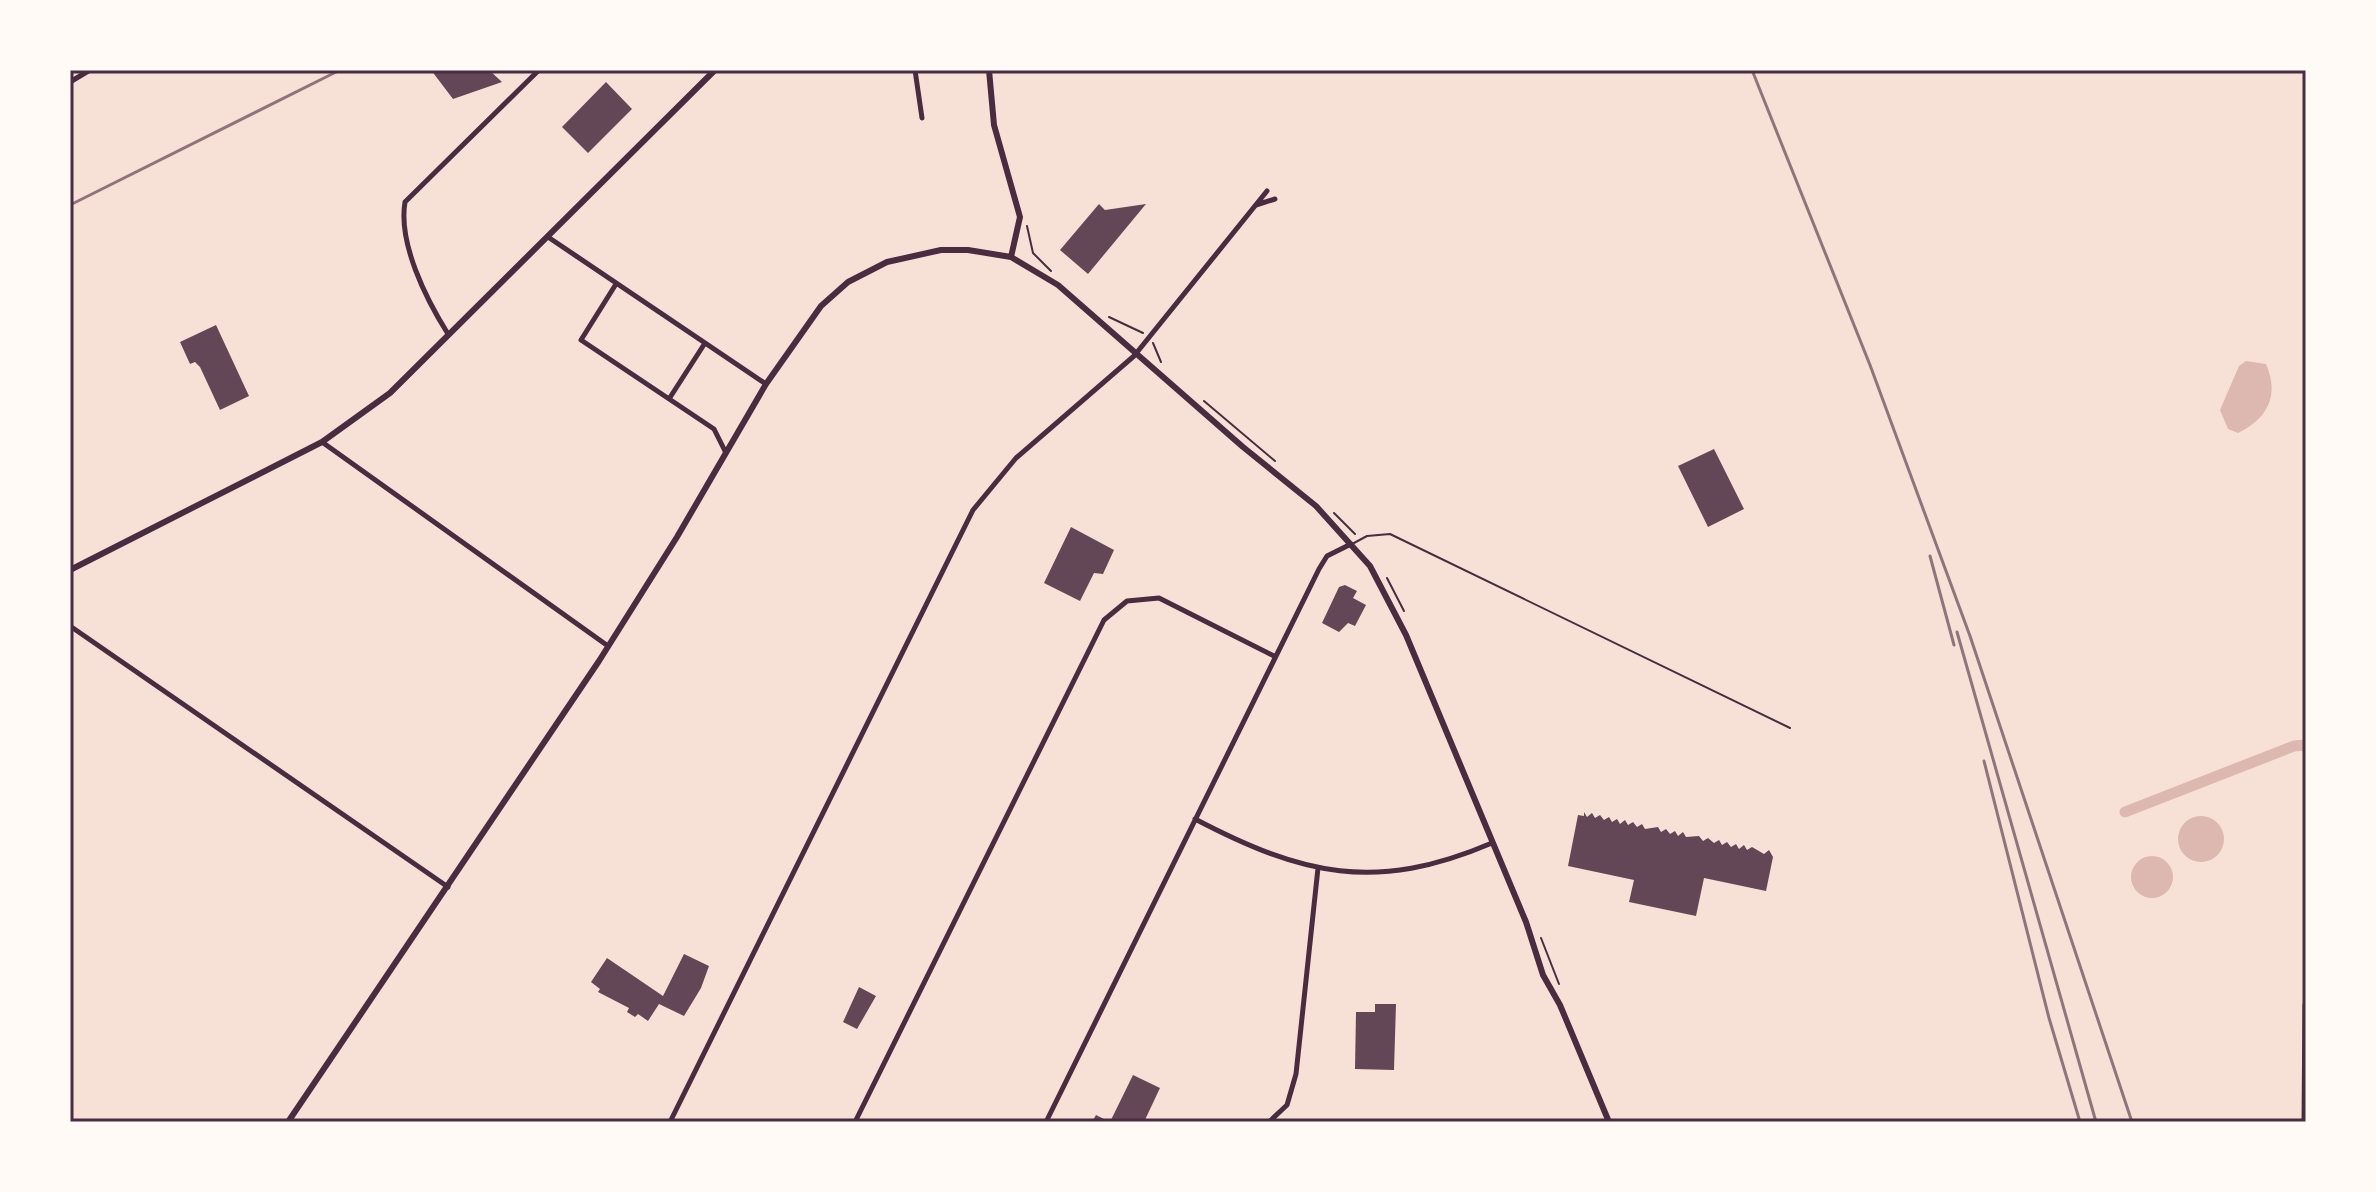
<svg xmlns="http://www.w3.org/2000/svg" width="2376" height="1192" viewBox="0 0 2376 1192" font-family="'Nunito Sans',sans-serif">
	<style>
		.water { fill: #dcb8b0 }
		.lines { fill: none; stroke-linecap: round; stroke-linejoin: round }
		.canal { stroke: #dcb8b0; stroke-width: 11 }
		.building { fill: #644757 }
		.path { stroke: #4a2c40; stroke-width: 2 }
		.service { stroke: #4a2c40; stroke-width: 2 }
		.minor { stroke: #4a2c40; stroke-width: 5 }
		.tertiary { stroke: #4a2c40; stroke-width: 6 }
		.rail { stroke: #8f747c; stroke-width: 3 }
		.neatline { fill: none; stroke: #4a2c40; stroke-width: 3 }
	</style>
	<rect width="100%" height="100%" fill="#f7e1d7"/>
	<path class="water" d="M 2246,361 L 2266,364 C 2280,396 2267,419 2238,433 L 2228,429 L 2220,410 L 2239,366 Z
		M2178 839a23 23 0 1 1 46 0a23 23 0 1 1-46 0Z
		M2131 877a21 21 0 1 1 42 0a21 21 0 1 1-42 0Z"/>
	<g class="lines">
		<path class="canal" d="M 2125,812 L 2294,746 L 2306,745"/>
	</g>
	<path class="building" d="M 431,70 L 489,70 L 502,82 L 453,99 Z
		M 606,82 L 632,109 L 588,153 L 562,127 Z
		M 1099,204 L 1105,210 L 1146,204 L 1088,274 L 1060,250 Z
		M 216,325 L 249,396 L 220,410 L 200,367 L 195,362 L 190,364 L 180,342 Z
		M 1714,449 L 1744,509 L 1708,527 L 1678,466 Z
		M 1071,527 L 1114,550 L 1103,574 L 1094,573 L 1080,601 L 1044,583 Z
		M 1345,585 L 1357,591 L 1353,598 L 1366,605 L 1355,626 L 1348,623 L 1339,632 L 1322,623 L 1339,587 Z
		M 1584,812 L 1587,817 L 1592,813 L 1595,818 L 1600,815 L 1604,820 L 1609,817 L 1612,822 L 1617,819 L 1620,824 L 1625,820 L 1628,825 L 1633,822 L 1637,827 L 1642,824 L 1645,829 L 1658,827 L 1661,832 L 1666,829 L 1670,834 L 1675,831 L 1678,836 L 1683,832 L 1686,837 L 1699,836 L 1703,841 L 1708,838 L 1714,843 L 1719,840 L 1722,845 L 1727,842 L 1731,847 L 1736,844 L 1739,849 L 1744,845 L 1747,850 L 1752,847 L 1764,854 L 1769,850 L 1773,857 L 1766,891 L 1704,878 L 1696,916 L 1629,902 L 1634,880 L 1568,866 L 1578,815 L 1584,816 Z
		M 684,954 L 709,966 L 701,988 L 684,1016 L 659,1004 L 648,1021 L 638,1014 L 635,1017 L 627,1012 L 629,1008 L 598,992 L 600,989 L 591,982 L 607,958 L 663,996 Z
		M 859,987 L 876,996 L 857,1029 L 843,1022 Z
		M 1375,1004 L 1396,1004 L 1394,1070 L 1355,1069 L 1356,1012 L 1375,1012 Z
		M 1133,1075 L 1160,1088 L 1144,1122 L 1092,1122 L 1096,1115 L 1110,1122 Z"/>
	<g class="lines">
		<path class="path" d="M 1027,226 L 1033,253 L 1051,271
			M 1109,317 L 1143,333
			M 1153,343 L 1161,362
			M 1204,401 L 1275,461
			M 1334,513 L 1355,534
			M 1387,578 L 1404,611
			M 1541,938 L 1559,984"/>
		<path class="service" d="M 1354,543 L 1367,536 L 1390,534 L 1790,728"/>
		<path class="minor" d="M 915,70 L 922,118
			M 70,82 L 90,70
			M 1256,205 L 1275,199
			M 548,237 L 766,384
			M 616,284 L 581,340 L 714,429 L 726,453
			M 448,334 C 426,299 398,243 405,202 L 539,70
			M 669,399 L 705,343
			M 322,442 L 608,646
			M 70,626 L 448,887
			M 1195,819 C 1302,875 1375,893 1492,843
			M 670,1122 L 973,510 L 1016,458 L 1134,356 L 1267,191
			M 855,1122 L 1104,620 L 1127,601 L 1159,598 L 1274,656
			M 1046,1122 L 1319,569 L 1327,556 L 1351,544
			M 1269,1122 L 1287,1105 L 1296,1074 L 1318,868
			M 2304,1122 L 2305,1005"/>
		<path class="tertiary" d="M 989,70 L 994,125 L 1020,217 L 1011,257
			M 70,570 L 322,442 L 390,393 L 715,70
			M 288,1122 L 599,661 L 677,537 L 766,384 L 821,306 L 848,282 L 887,262 L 941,250 L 968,250 L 1011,257 L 1058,285 L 1243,447 L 1316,506 L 1370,566 L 1406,635 L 1526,922 L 1543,975 L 1560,1005 L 1609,1122"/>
		<path class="rail" d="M 1752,70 L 1870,365 L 1970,636 L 2132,1122
			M 70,205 L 340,70
			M 1930,556 L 1954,645
			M 1957,632 L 2096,1122
			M 1984,761 L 2049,1018 L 2080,1122"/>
	</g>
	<rect width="2376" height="1192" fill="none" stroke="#fffaf5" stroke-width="144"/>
	<rect x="72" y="72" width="2232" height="1048" class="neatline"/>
</svg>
